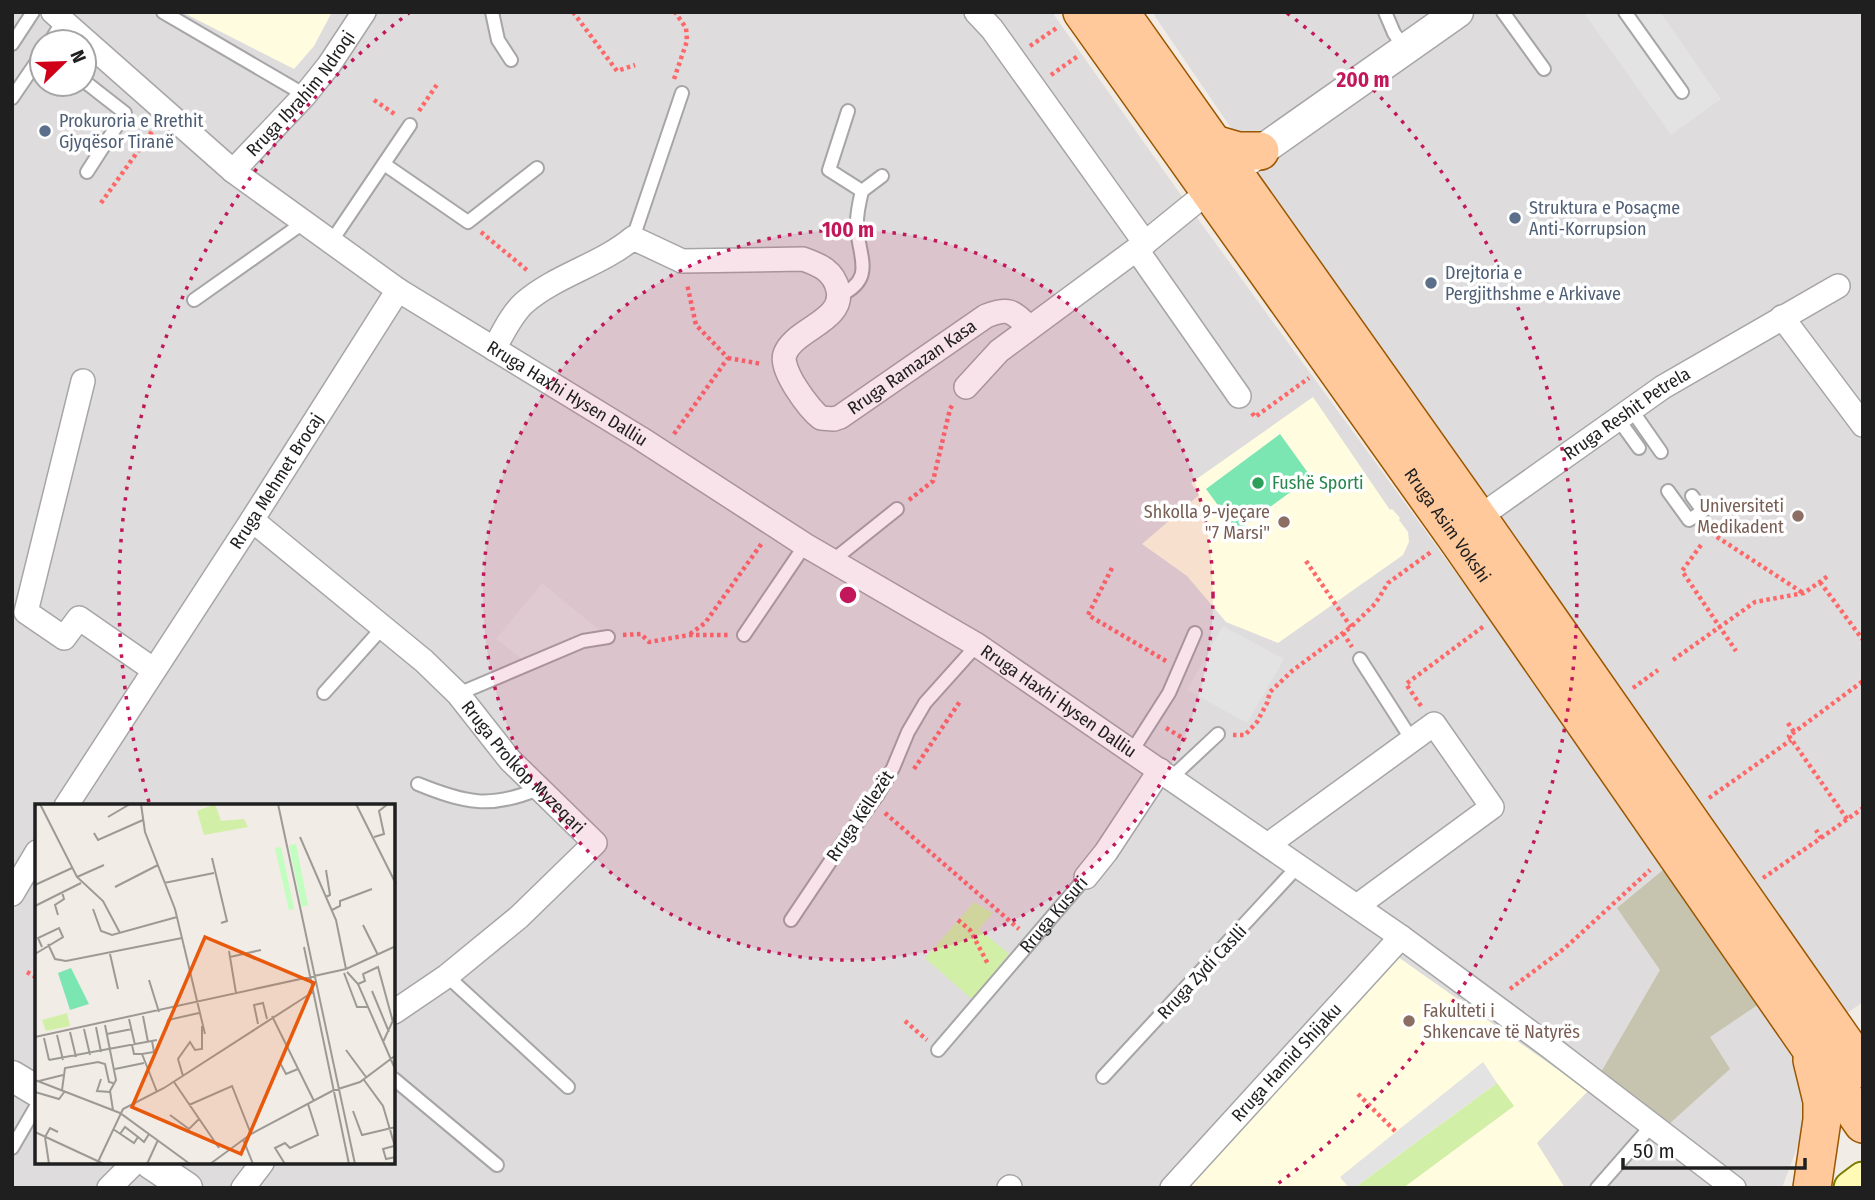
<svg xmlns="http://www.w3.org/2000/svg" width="1875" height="1200" viewBox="0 0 1875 1200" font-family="'Fira Sans Condensed',sans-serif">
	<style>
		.residential { fill: #dedcdc; fill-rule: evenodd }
		.education { fill: #fffce0 }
		.construction { fill: #c6c4af }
		.grass { fill: #d2efa7 }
		.pitch { fill: #7ce6b2 }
		.parking { fill: #e3e3e3 }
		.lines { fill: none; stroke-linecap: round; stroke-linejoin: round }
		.service-casing { stroke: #a6a6a6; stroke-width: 16 }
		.minor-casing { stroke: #a6a6a6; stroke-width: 26 }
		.tertiary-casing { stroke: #a6a6a6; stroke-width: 33 }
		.secondary-casing { stroke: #7d7c00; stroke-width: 37 }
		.primary-casing { stroke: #9b5600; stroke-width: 40 }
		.path { stroke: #ff6869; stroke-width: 4.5; stroke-dasharray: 3.5 3.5; stroke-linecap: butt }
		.service { stroke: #fff; stroke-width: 12 }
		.minor { stroke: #fff; stroke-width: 23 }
		.tertiary { stroke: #fff; stroke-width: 30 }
		.secondary { stroke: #fffab5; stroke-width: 33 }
		.primary { stroke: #ffc99c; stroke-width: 37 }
		.ring { fill: none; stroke: #c2185b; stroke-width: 3.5; stroke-dasharray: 3.5 7 }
		.service-dot { fill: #5c6f8a; stroke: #fff; stroke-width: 2.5 }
		.leisure-dot { fill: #2e9e5b; stroke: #fff; stroke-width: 2.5 }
		.education-dot { fill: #8d6e63; stroke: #fff; stroke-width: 2.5 }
		.labels { text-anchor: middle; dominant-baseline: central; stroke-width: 7; stroke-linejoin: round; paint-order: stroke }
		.street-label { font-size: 18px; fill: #1f1f1f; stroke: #fff }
		.service-label { font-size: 18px; fill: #4e5e75; stroke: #fff; text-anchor: start }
		.leisure-label { font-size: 18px; fill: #27864d; stroke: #fff; text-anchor: start }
		.education-label { font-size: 18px; fill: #785e54; stroke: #fff; text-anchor: end }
		.inset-road { fill: none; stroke: #9d9a96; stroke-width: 2 }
		.view { fill: #e8590c; fill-opacity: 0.15; stroke: #e8590c; stroke-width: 3.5 }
		.inset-edge { fill: none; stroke: #1f1f1f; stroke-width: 3.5 }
		.centre { fill: #c2185b; stroke: #fff; stroke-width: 3.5 }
		.ring-label { font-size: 21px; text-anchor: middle; font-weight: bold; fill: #c2185b; stroke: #fff; stroke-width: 7; stroke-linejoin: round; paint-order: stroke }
	</style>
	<rect width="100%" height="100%" fill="#f1ece5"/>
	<path class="residential" d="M 12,12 L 1052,12 L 1195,215 L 1663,857 L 1797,1046 L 1804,1081 L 1801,1137 L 1782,1188 L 12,1188 ZM 42,42 L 84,42 L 84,84 L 42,84 ZM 37,806 L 394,806 L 394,1163 L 37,1163 Z
		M 1152,12 L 1863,12 L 1863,1002 L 1840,1018 L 1246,162 L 1233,131 Z"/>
	<path class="education" d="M 182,12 L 332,12 L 314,46 L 294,69 Z
		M 1313,397 L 1390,510 L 1392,509 L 1400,518 L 1399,520 L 1408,532 L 1409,542 L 1403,555 L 1278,643 L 1226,622 L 1187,576 L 1142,544 L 1199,495 L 1191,483 Z
		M 1391,952 L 1588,1091 L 1537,1143 L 1565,1188 L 1179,1188 Z"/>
	<path class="construction" d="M 1663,870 L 1759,1004 L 1710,1037 L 1730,1069 L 1668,1125 L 1600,1074 L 1660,970 L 1617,908 Z"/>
	<path class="grass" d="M 974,902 L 993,913 L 979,929 L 1009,954 L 973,1000 L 925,958 Z
		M 1497,1083 L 1514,1106 L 1403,1188 L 1354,1188 Z"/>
	<path class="pitch" d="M 1280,434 L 1311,477 L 1237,531 L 1206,489 Z"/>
	<path class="parking" d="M 1583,12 L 1660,12 L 1721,99 L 1671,135 Z
		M 542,583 L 608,637 L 528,664 L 496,639 Z
		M 1223,626 L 1284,659 L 1247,723 L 1187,690 Z
		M 1483,1062 L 1497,1083 L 1354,1188 L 1349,1188 L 1340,1177 Z"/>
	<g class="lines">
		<g class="service-casing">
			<g id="service">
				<path d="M 163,12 L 305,95"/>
				<path d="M 492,12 L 498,40 L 511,60"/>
				<path d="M 1385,12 L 1394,33 L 1405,49"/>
				<path d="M 1503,12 L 1544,69"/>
				<path d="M 1625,12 L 1682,92"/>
				<path d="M 50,42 L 63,21"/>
				<path d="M 12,44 L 33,12"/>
				<path d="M 84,81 L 125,113 L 87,172"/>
				<path d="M 12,98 L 42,54"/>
				<path d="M 384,164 L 468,222 L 537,168"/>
				<path d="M 862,191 L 882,176"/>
				<path d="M 633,238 L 682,93"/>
				<path d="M 331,242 L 410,125"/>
				<path d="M 839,296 C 875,279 860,260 857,229 C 856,216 859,203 862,191 L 829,170 L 848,111"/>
				<path d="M 194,300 L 303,223"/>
				<path d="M 1631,409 L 1661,452"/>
				<path d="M 1618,419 L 1639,448"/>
				<path d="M 1668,491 L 1689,520 L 1703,511 L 1692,496"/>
				<path d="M 832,561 L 897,509"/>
				<path d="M 744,635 L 805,545"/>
				<path d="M 1360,659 L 1412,740"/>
				<path d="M 324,693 L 384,626"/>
				<path d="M 458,694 L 583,641 L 608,637"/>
				<path d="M 1132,751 L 1169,693 L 1195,633"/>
				<path d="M 1171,778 L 1218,734"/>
				<path d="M 418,784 C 465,803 490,809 538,789"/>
				<path d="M 791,920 L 842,844 L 878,794 L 893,768 L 908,732 L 925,703 L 977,645"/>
				<path d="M 447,976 L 568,1087"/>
				<path id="s1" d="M 938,1050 L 1086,877"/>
				<path d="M 1103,1077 L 1299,865"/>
				<path d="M 394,1079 L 497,1165"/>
				<path d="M 12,1148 L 37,1105"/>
				<path d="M 1597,1188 L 1653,1124"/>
			</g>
		</g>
		<g class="minor-casing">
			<g id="minor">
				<path id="s2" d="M 53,12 L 233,171 L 398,290 L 640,438 L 805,545 L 977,645 L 1401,937 L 1550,1047 L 1734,1188"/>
				<path d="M 976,12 L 992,29 L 1145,243"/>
				<path id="s3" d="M 233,171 L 305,95 L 329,65 L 364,12"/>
				<path d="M 1137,250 L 1239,396"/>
				<path d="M 1782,317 L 1863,425"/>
				<path id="s4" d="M 494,349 C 503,333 511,315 524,303 C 556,275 601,265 633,238 L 682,261 L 803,259 C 820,265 834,271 838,290 C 845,321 794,329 785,354 C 779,369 809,409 821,418 L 834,419 L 840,417 L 986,316 C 1009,307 1012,311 1029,327"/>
				<path d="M 83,381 L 26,612 L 64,638 L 79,618 L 154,670"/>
				<path d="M 966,387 L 999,351 L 1145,243 L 1209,191"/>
				<path id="s5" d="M 1478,518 L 1663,387 L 1838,286"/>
				<path id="s6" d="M 252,520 L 424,661 L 458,694 L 510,760 L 595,843 L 519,917 L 447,976 L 394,1012"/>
				<path id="s7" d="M 66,806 L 252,520 L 398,290"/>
				<path d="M 1269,844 L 1434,724 L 1492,807 L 1357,906"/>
				<path d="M 1086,877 L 1106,852 L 1160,770"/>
				<path d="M 12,894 L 37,852"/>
				<path d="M 109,1188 L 134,1163"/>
				<path d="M 243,1188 L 262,1163"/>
				<path d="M 1009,1188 L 1010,1187"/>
				<path id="s8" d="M 1172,1188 L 1401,937"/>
			</g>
		</g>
		<g class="tertiary-casing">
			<path id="tertiary" d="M 1242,164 L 1458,12
				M 12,1076 L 37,1091
				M 150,1163 L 187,1188"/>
		</g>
		<g class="secondary-casing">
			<path id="secondary" d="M 1851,1188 L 1863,1179"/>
		</g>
		<g class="primary-casing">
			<g id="primary">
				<path id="s9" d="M 1082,12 L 1460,543 L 1863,1124"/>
				<path d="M 1120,12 L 1484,526 L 1863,1069"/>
				<path d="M 1214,144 L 1238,151 L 1260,151"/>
				<path d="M 1812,1060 L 1822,1101 L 1822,1120 L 1812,1188"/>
			</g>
		</g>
		<path class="path" d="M 573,12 L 617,71 L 635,65
			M 1030,46 L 1058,27
			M 1051,75 L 1078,56
			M 674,79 L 687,41 L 686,28 L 675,12
			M 374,100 L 396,115
			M 419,111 L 438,83
			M 101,203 L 153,130
			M 481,232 L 528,271
			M 728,358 L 762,364
			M 1252,413 L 1255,417 L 1309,378
			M 674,434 L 728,358 L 696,325 L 687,284
			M 909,500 L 933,481 L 950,409 L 953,404
			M 1707,527 L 1714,535 L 1803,593
			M 1701,545 L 1682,571 L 1736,651
			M 1306,561 L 1351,627
			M 1112,568 L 1088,615 L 1166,661
			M 1820,582 L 1863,640
			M 1343,633 L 1352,647
			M 690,634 L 705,623 L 762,543
			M 623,635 L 641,634 L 649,642 L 689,635 L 730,635
			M 1673,660 L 1755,602 L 1804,593 L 1828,576
			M 1633,688 L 1658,670
			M 1421,706 L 1406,684 L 1484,626
			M 1788,723 L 1794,732
			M 1166,728 L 1186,740
			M 1233,735 L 1245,735 L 1257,722 L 1267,703 L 1270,692 L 1292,671 L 1351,627 L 1375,604 L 1388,583 L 1431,552
			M 914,769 L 961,700
			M 1709,798 L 1791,740
			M 885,813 L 1019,929
			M 1847,819 L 1789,736 L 1863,681
			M 1821,838 L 1863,808
			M 1763,878 L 1821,838 L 1816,830
			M 958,920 L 970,930 L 988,964
			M 27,972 L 37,978
			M 1510,989 L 1565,948 L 1650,870
			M 905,1021 L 927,1040
			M 1358,1094 L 1396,1132"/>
		<use href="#service" class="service"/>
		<use href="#minor" class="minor"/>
		<use href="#tertiary" class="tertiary"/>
		<use href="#secondary" class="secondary"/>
		<use href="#primary" class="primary"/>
	</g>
	<circle cx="848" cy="595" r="365" fill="#c2185b" fill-opacity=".12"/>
	<g class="ring">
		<circle cx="848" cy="595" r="365"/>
		<path d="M149 802A729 729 0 0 1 409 13M1287 13A729 729 0 0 1 1276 1185"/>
	</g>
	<g class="service-dot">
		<circle cx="45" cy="131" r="7"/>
		<circle cx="1515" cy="218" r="7"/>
		<circle cx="1431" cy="283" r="7"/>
	</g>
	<circle class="leisure-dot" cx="1258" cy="483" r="7"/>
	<g class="education-dot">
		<circle cx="1798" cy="516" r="7"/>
		<circle cx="1284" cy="522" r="7"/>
		<circle cx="1409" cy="1021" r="7"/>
	</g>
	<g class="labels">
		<g class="street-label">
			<text stroke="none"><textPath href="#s3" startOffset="103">Rruga Ibrahim Ndroqi</textPath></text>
			<text stroke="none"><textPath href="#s4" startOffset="677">Rruga Ramazan Kasa</textPath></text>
			<text stroke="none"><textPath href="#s2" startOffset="642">Rruga Haxhi Hysen Dalliu</textPath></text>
			<text stroke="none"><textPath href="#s5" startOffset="182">Rruga Reshit Petrela</textPath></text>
			<text stroke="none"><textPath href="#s7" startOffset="387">Rruga Mehmet Brocaj</textPath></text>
			<text stroke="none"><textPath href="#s9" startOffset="630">Rruga Asim Vokshi</textPath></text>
			<text stroke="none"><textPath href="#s2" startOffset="1222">Rruga Haxhi Hysen Dalliu</textPath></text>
			<text stroke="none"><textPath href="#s6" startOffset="368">Rruga Prolkop Myzeqari</textPath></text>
			<text transform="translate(860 816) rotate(-56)">Rruga Këllezët</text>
			<text stroke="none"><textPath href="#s1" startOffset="178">Rruga Kusuri</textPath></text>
			<text transform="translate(1202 972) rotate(-47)">Rruga Zydi Caslli</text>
			<text stroke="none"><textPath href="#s8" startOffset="170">Rruga Hamid Shijaku</textPath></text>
		</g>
		<g class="service-label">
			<text x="59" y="121">Prokuroria e Rrethit<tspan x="59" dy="21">Gjyqësor Tiranë</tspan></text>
			<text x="1529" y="208">Struktura e Posaçme<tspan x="1529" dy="21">Anti-Korrupsion</tspan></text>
			<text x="1445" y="273">Drejtoria e<tspan x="1445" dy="21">Pergjithshme e Arkivave</tspan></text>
		</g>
		<g class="leisure-label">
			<text x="1272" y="483">Fushë Sporti</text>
		</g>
		<g class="education-label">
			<text x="1784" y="506">Universiteti<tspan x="1784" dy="21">Medikadent</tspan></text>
			<text x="1270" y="512">Shkolla 9-vjeçare<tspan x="1270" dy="21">"7 Marsi"</tspan></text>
			<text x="1423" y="1011" text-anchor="start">Fakulteti i<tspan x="1423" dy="21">Shkencave të Natyrës</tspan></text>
		</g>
	</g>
	<g transform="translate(35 804)">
		<rect width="360" height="360" fill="#f1ece5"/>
		<path d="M 180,0 L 186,17 L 209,15 L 213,23 L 169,31 L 162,7 ZM 32,209 L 35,222 L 11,227 L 7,216 Z" fill="#d2efa7"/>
		<path d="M 261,40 L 273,101 L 267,103 L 254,41 ZM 246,43 L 259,105 L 254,106 L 240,44 Z" fill="#c1febf"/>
		<path d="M 36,164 L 54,200 L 35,206 L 23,169 Z" fill="#7ce6b2"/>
		<path class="inset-road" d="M 5,0 L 42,73 L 68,97 L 85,129M 106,0 L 110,28 L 140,105 L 170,230M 243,0 L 320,360M 321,0 L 361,80M 73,13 L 95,0M 59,29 L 63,36 L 108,16M 265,33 L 301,116 L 311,165M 339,33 L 349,30 L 344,7 L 353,0M 177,54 L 192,117 L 186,119M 42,73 L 69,61M 129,79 L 179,69M 0,81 L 37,64M 80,83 L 123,61M 291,93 L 295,91 L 291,66M 0,102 L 46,79M 58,105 L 66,127 L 77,131 L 142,113M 297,106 L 305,102 L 305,97 L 337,85M 23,111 L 20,101 L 29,95 L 27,88M 328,121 L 343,151M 13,140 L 20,155 L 31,157 L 147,134M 269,143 L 314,360M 194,147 L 201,189M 0,150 L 28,133 L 24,124 L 3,134 L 7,143M 75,150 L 83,185M 195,153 L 226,146M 312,168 L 323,180 L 361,267M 309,169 L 322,203 L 332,203M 114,176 L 124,208M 323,180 L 330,177 L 328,170 L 343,163 L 358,218M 337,187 L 354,228M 108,212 L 113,238M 237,212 L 279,297M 94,215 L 100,241M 223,220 L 219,201 L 228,199 L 232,215M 70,221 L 81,276 L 75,287 L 78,306M 61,223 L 66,248M 49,225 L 55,251M 131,226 L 133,216 L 164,209M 35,228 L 41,253M 72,230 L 97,225M 22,231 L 28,256M 0,233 L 311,165 L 361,142M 9,234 L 14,256M 348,238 L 361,210M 97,241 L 99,250 L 107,250 L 119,248 L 117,237M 311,246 L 331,273M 107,250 L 122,288M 14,256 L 122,236M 244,257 L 251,270 L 263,265M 80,265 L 109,259M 148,272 L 143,255 L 155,238 L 160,246 L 167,245 L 167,222M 66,275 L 62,287 L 75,288M 0,276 L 85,309 L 155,360M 329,276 L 348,302 L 361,346M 4,277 L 28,271M 139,278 L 184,344M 27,286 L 30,264 L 63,258 L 70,260 L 74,278 L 78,279M 0,288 L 24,295 L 30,287M 154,301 L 197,282 L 216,330M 318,307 L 327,331 L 361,323M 135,311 L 154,325 L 164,315M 78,325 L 99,339 L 103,333 L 109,338 L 114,330M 0,328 L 69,360M 85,330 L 90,323 L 103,333M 208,335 L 218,360M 359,342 L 348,345 L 351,355 L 361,353M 14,360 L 10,333 L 15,324 L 23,328M 62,360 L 88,305 L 129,284 L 278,188M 112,360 L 123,336M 175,360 L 216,330 L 297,287 L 325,278 L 361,251M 250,360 L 240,344 L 250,339 L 255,344 L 283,331 L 273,300"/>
		<path class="view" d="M 170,133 L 279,179 L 206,350 L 97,303 Z"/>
		<rect width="360" height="360" class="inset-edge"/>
	</g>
	<circle cx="848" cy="595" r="10" class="centre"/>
	<g class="ring-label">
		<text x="1363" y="87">200 m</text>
		<text x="848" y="237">100 m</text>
	</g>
	<rect width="1875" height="1200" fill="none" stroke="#1f1f1f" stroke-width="28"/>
	<g transform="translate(63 63) rotate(67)"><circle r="33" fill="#ffffff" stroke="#a5a5a5" stroke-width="2"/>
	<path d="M0-5L12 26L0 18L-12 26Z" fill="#cf0017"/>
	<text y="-10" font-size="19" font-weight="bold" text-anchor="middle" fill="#1f1f1f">N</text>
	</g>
	<path d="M1623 1158v10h182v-10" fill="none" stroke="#1f1f1f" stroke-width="3.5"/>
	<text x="1633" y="1158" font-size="21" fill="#1f1f1f" stroke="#ffffff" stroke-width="5" paint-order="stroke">50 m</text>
</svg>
